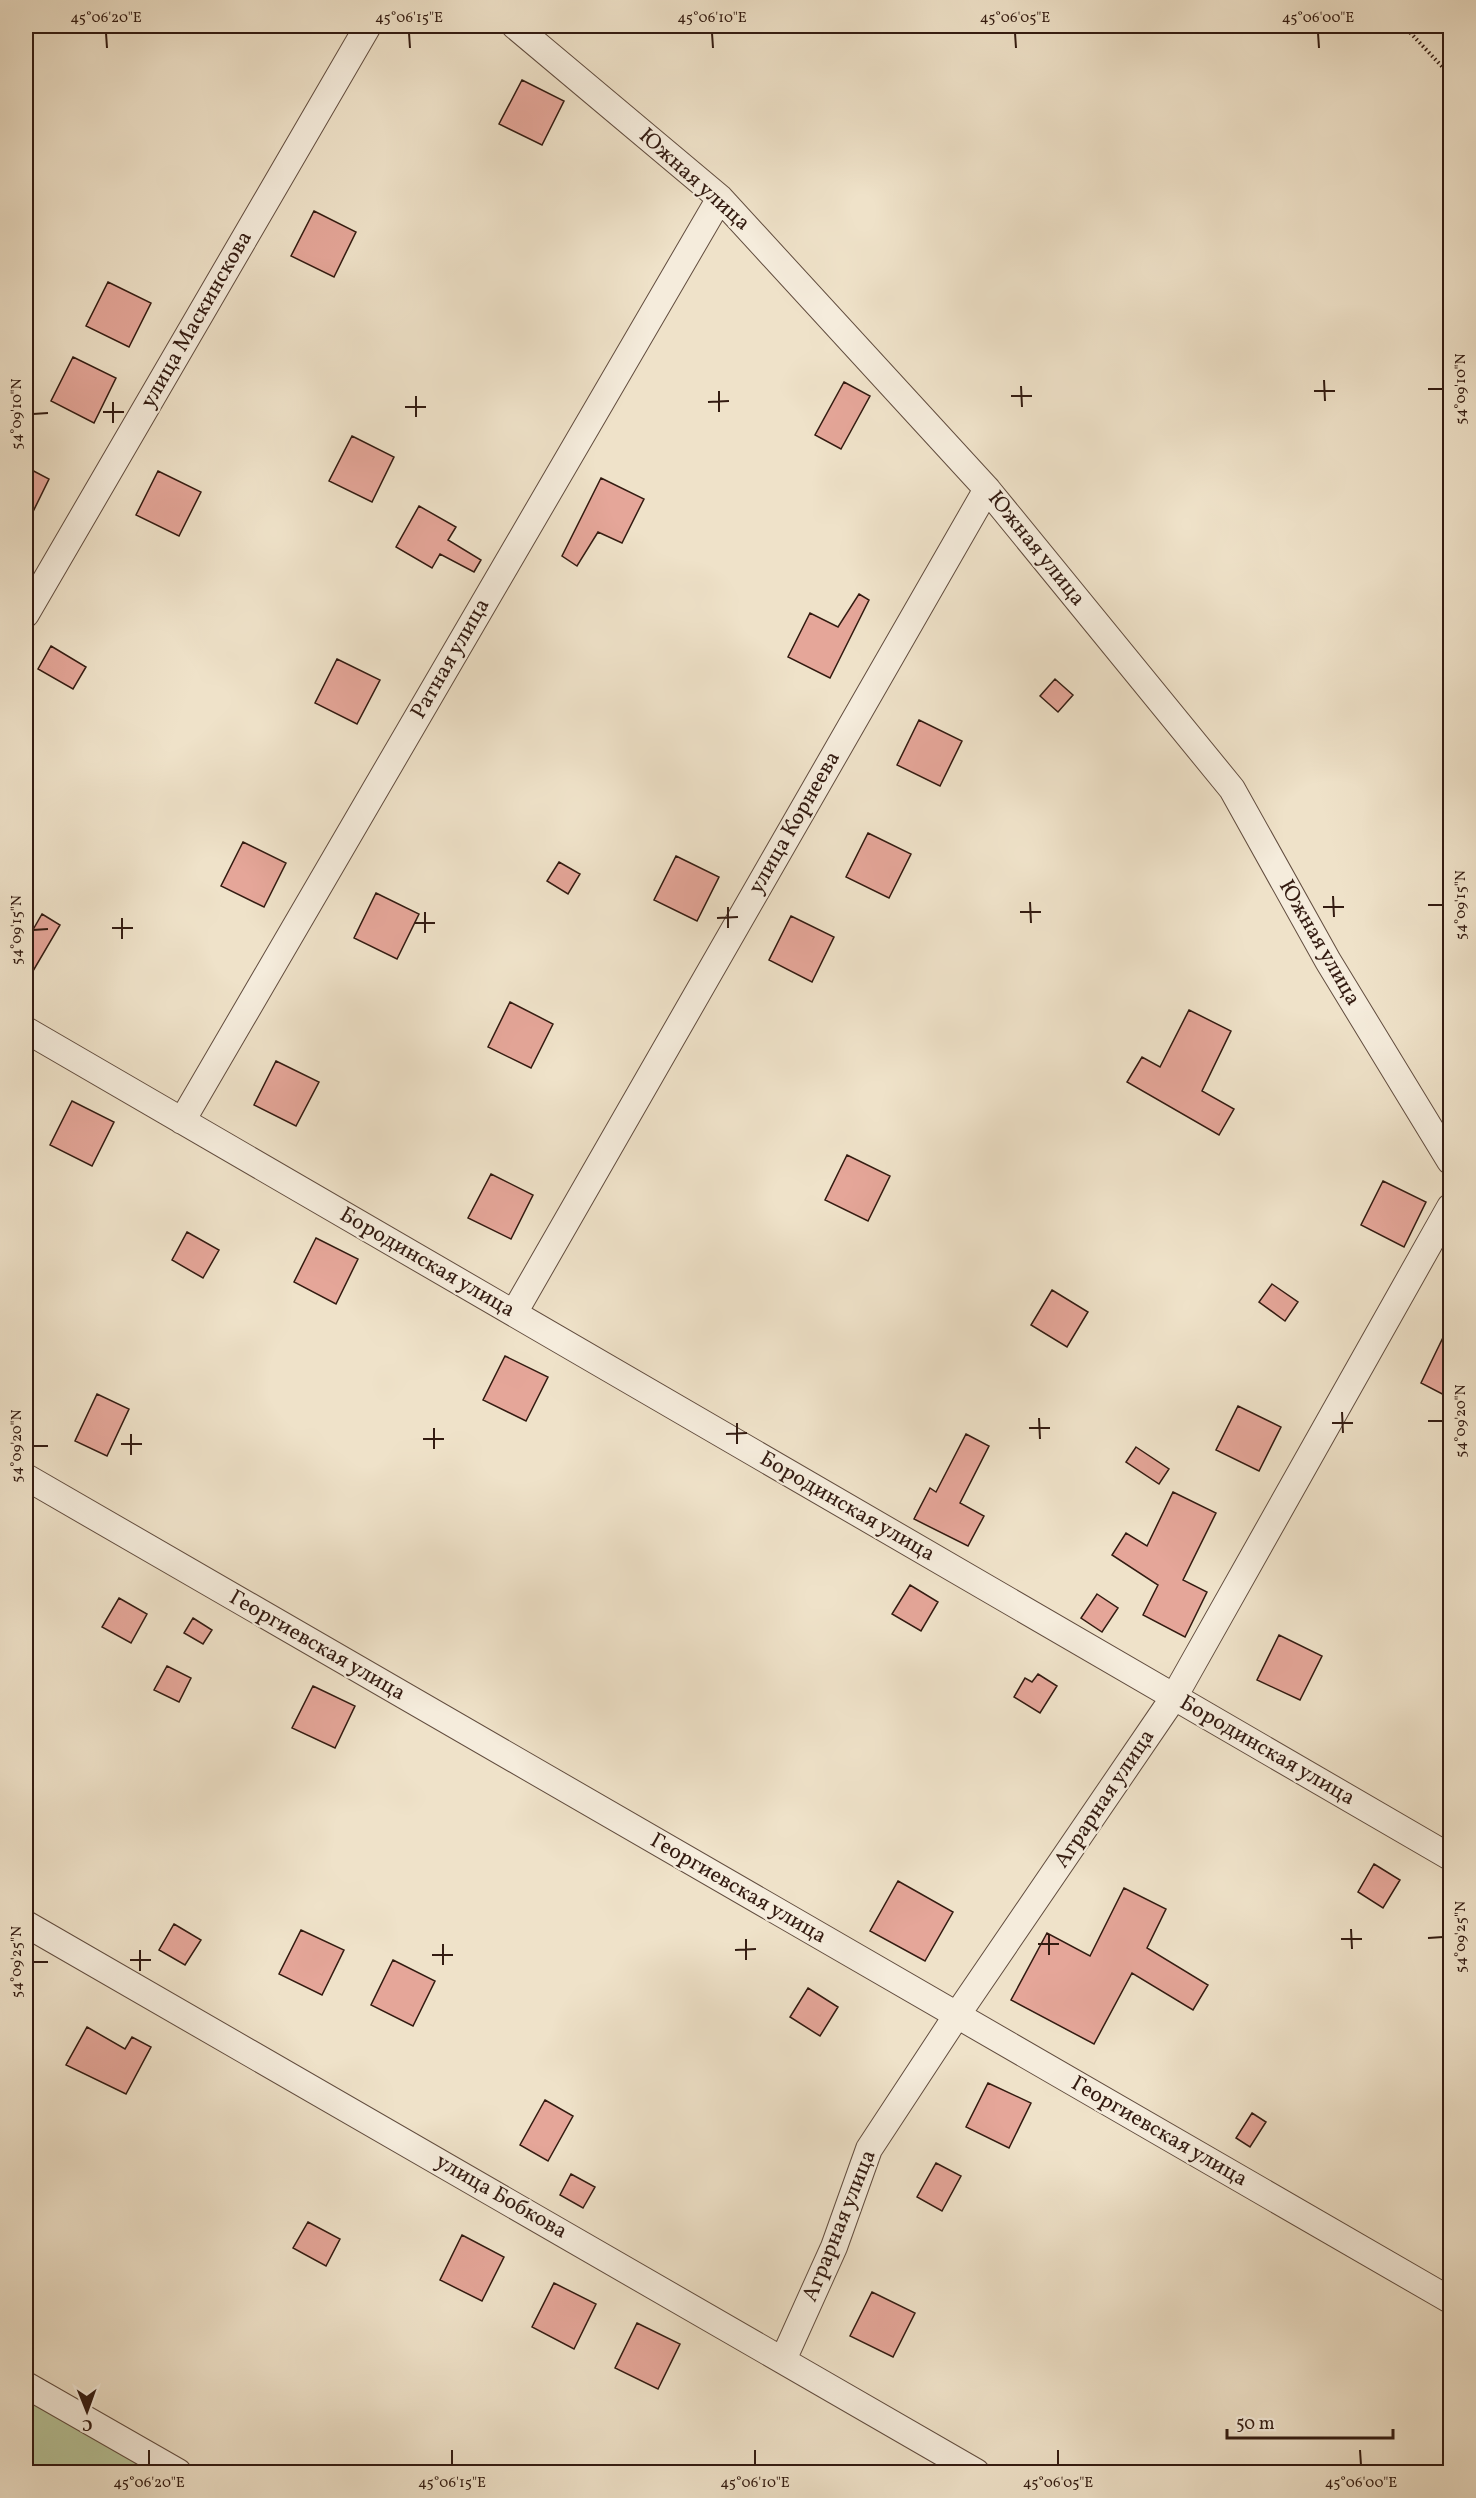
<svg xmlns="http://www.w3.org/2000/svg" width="1476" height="2498" viewBox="0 0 1476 2498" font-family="Vollkorn,serif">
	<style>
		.green { fill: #b7c398; stroke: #756f54; stroke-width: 1.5 }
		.building { fill: #e5a699; stroke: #331b11; stroke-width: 1.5 }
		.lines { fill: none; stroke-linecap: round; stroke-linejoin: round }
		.minor-casing { stroke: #624d3f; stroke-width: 28 }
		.path { stroke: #331b11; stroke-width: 4; stroke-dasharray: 1.5 3; stroke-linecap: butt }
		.minor { stroke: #f5ecdc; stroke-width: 26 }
		.ticks { fill: none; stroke: #331b11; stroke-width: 2 }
		.labels { text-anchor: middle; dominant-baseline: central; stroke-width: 4.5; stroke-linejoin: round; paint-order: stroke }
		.street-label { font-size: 22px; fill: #331b11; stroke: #f5ecdc }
		.neatline { fill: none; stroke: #331b11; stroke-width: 2 }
		.ticks-label { font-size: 15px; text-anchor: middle; fill: #331b11 }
	</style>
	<rect width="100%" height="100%" fill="#efe2c9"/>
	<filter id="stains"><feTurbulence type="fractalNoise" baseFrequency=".00333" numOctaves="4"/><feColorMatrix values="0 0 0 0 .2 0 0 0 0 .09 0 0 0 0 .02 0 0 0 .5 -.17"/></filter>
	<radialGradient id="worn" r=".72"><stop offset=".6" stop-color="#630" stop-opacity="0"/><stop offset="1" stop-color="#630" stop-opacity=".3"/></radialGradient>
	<path class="green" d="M 26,2379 L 179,2472 L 26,2472 Z"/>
	<path class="building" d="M 522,80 L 564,101 L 542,145 L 499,124 Z
		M 314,211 L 356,232 L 334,277 L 291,256 Z
		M 108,282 L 151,303 L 129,347 L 86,326 Z
		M 73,357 L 116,378 L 94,423 L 51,401 Z
		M 844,382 L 870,396 L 841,449 L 815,435 Z
		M 352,436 L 394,457 L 372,502 L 329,481 Z
		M 26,467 L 49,479 L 26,526 Z
		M 158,471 L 201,492 L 179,536 L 136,515 Z
		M 601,478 L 644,499 L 622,543 L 598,532 L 577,566 L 562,556 Z
		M 419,506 L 456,527 L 448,540 L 481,560 L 474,572 L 440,554 L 432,568 L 396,547 Z
		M 859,594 L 869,600 L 830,678 L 788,657 L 810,613 L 838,627 Z
		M 51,646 L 86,667 L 73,689 L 38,669 Z
		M 337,659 L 380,680 L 357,724 L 315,703 Z
		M 1055,679 L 1073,695 L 1058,712 L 1040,696 Z
		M 919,720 L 962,741 L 940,786 L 897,765 Z
		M 868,833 L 911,854 L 889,898 L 846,877 Z
		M 243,842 L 286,863 L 264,907 L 221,886 Z
		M 676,856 L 719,877 L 697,921 L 654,900 Z
		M 559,862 L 580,874 L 568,894 L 547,881 Z
		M 376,893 L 419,914 L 397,959 L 354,938 Z
		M 42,914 L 60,925 L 26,983 L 26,942 Z
		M 791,916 L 834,937 L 812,982 L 769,960 Z
		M 510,1002 L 553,1024 L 531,1068 L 488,1047 Z
		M 1189,1010 L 1231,1031 L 1202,1091 L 1234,1109 L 1219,1135 L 1127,1082 L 1142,1057 L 1160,1067 Z
		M 276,1061 L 319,1082 L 296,1126 L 254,1105 Z
		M 72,1101 L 114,1122 L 92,1166 L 50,1145 Z
		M 847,1155 L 890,1176 L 868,1221 L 825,1200 Z
		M 491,1174 L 533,1195 L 511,1239 L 468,1218 Z
		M 1383,1181 L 1426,1202 L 1404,1247 L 1361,1225 Z
		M 187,1232 L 219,1250 L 203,1278 L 172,1260 Z
		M 316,1238 L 358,1259 L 336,1304 L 294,1282 Z
		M 1272,1284 L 1298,1302 L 1285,1321 L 1259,1302 Z
		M 1052,1290 L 1088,1312 L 1067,1347 L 1031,1325 Z
		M 1450,1323 L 1450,1398 L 1421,1383 Z
		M 505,1356 L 548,1377 L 526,1421 L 483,1400 Z
		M 97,1394 L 129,1409 L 107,1456 L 75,1441 Z
		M 1238,1406 L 1281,1427 L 1259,1471 L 1216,1450 Z
		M 966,1434 L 989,1446 L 960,1503 L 984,1516 L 968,1546 L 914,1519 L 930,1488 L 936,1492 Z
		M 1136,1447 L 1169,1469 L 1159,1484 L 1126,1462 Z
		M 1173,1492 L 1216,1513 L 1183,1580 L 1207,1592 L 1185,1637 L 1143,1615 L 1158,1585 L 1112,1555 L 1126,1533 L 1147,1546 Z
		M 910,1585 L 938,1602 L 921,1631 L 892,1614 Z
		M 1097,1594 L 1118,1608 L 1102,1632 L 1081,1618 Z
		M 119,1598 L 147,1614 L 131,1643 L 102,1627 Z
		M 193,1618 L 212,1630 L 203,1644 L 184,1633 Z
		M 1279,1635 L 1322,1656 L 1300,1700 L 1257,1680 Z
		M 167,1666 L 191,1678 L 179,1702 L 154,1690 Z
		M 1038,1674 L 1057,1686 L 1040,1713 L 1014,1697 L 1025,1678 L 1032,1682 Z
		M 313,1686 L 355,1706 L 335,1748 L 292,1728 Z
		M 1374,1864 L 1400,1880 L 1383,1908 L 1358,1892 Z
		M 898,1881 L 953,1912 L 925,1961 L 870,1931 Z
		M 1124,1888 L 1166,1909 L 1147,1948 L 1208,1985 L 1193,2010 L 1132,1973 L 1094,2044 L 1011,2000 L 1047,1933 L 1090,1956 Z
		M 174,1924 L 201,1940 L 185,1965 L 159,1950 Z
		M 301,1930 L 344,1950 L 322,1995 L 279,1974 Z
		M 393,1960 L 435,1981 L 413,2026 L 371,2005 Z
		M 808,1988 L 838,2007 L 820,2036 L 790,2017 Z
		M 87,2027 L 125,2049 L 132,2037 L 151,2047 L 126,2094 L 66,2065 Z
		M 988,2083 L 1031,2103 L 1009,2148 L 966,2127 Z
		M 545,2100 L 573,2116 L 548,2161 L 520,2145 Z
		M 1252,2113 L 1266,2122 L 1250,2147 L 1236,2138 Z
		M 936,2163 L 961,2176 L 942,2211 L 917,2197 Z
		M 571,2174 L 595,2187 L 583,2208 L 560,2195 Z
		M 308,2222 L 340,2239 L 326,2266 L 293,2248 Z
		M 462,2235 L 504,2257 L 482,2301 L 440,2280 Z
		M 554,2283 L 596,2304 L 574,2349 L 532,2327 Z
		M 872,2292 L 915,2313 L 893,2357 L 850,2336 Z
		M 637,2323 L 680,2344 L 658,2389 L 615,2368 Z"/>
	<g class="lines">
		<g class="minor-casing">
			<path id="minor" d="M 515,26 L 720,198 L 987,489 L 1232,789 L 1328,961 L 1450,1161
				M 26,614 L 368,26
				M 26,1030 L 1450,1857
				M 182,1121 L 720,198
				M 514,1313 L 987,489
				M 26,1477 L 1450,2300
				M 26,1924 L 976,2472
				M 783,2360 L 834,2247 L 869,2149 L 957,2015 L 1174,1697 L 1450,1207
				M 26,2385 L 178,2472"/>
		</g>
		<path class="path" d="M 1404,26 L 1450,75"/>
		<use href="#minor" class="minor"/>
	</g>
	<path class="ticks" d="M 106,33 L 107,48M 409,33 L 410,48M 712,33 L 713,48M 1015,33 L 1016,48M 1318,33 L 1319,48M 1324,380 L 1325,401M 1021,386 L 1022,407M 1428,389 L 1443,389M 719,391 L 719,412M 1314,391 L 1335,391M 416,396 L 416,417M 1011,396 L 1032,396M 113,402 L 113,423M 708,402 L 729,401M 405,407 L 426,407M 103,412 L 124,412M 33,414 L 48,413M 1333,896 L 1334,917M 1030,902 L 1031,923M 1428,905 L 1443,905M 728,907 L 728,928M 1323,907 L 1344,907M 425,912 L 425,933M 1020,912 L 1041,912M 122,918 L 122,939M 717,918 L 738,917M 414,923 L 435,923M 112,928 L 133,928M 33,930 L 48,929M 1342,1412 L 1343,1433M 1039,1418 L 1040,1439M 1428,1421 L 1443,1421M 737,1423 L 737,1444M 1332,1423 L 1353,1423M 434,1428 L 434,1449M 1029,1428 L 1050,1428M 131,1434 L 131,1455M 726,1434 L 747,1433M 423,1439 L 444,1439M 121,1444 L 142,1444M 33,1446 L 48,1446M 1351,1929 L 1352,1949M 1049,1934 L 1049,1955M 1428,1938 L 1443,1937M 746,1939 L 746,1960M 1341,1939 L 1362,1939M 443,1944 L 443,1965M 1038,1944 L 1059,1944M 140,1950 L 140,1971M 735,1950 L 756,1949M 432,1955 L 453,1955M 130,1960 L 151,1960M 33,1962 L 48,1962M 149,2450 L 149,2465M 452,2450 L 452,2465M 755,2450 L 755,2465M 1058,2450 L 1058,2465M 1360,2450 L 1361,2465"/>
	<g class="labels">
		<g class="street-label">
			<text transform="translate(694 180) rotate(42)">Южная улица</text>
			<text transform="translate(197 320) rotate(-60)">улица Маскинскова</text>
			<text transform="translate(1036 549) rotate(51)">Южная улица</text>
			<text transform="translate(451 659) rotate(-60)">Ратная улица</text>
			<text transform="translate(795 823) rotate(-60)">улица Корнеева</text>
			<text transform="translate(1319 943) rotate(60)">Южная улица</text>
			<text transform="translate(427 1263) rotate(30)">Бородинская улица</text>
			<text transform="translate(847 1507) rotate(30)">Бородинская улица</text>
			<text transform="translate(317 1646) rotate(30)">Георгиевская улица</text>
			<text transform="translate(1267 1751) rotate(30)">Бородинская улица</text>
			<text transform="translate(1105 1799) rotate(-56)">Аграрная улица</text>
			<text transform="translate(738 1889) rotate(30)">Георгиевская улица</text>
			<text transform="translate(1159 2132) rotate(30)">Георгиевская улица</text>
			<text transform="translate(501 2197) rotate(30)">улица Бобкова</text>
			<text transform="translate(840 2226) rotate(-68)">Аграрная улица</text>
		</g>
	</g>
	<rect width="1476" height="2498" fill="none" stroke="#efe2c9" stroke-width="66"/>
	<g transform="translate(87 2411) rotate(179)" stroke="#f5ecdc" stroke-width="4.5" paint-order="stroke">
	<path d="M0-4.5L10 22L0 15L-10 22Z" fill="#331b11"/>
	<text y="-9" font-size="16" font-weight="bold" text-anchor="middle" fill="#331b11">С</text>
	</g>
	<path d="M1227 2429v9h166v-9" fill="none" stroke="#331b11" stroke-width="3"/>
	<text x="1236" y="2429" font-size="18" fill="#331b11" stroke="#f5ecdc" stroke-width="4.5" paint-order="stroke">50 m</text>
	<rect x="33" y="33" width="1410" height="2432" class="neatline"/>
	<g class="ticks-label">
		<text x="106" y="22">45°06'20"E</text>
		<text x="409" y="22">45°06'15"E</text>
		<text x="712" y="22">45°06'10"E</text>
		<text x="1015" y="22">45°06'05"E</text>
		<text x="1318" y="22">45°06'00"E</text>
		<text transform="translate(1460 389) rotate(-90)" y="5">54°09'10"N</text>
		<text transform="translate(16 414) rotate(-90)" y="5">54°09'10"N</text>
		<text transform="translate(1460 905) rotate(-90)" y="5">54°09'15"N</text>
		<text transform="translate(16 930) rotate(-90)" y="5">54°09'15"N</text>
		<text transform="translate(1460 1421) rotate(-90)" y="5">54°09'20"N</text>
		<text transform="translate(16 1446) rotate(-90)" y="5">54°09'20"N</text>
		<text transform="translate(1460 1937) rotate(-90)" y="5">54°09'25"N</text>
		<text transform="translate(16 1962) rotate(-90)" y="5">54°09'25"N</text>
		<text x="149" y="2487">45°06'20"E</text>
		<text x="452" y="2487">45°06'15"E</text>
		<text x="755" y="2487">45°06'10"E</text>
		<text x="1058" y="2487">45°06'05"E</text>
		<text x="1361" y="2487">45°06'00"E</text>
	</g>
	<rect width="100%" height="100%" filter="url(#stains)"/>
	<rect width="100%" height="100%" fill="url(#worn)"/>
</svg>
